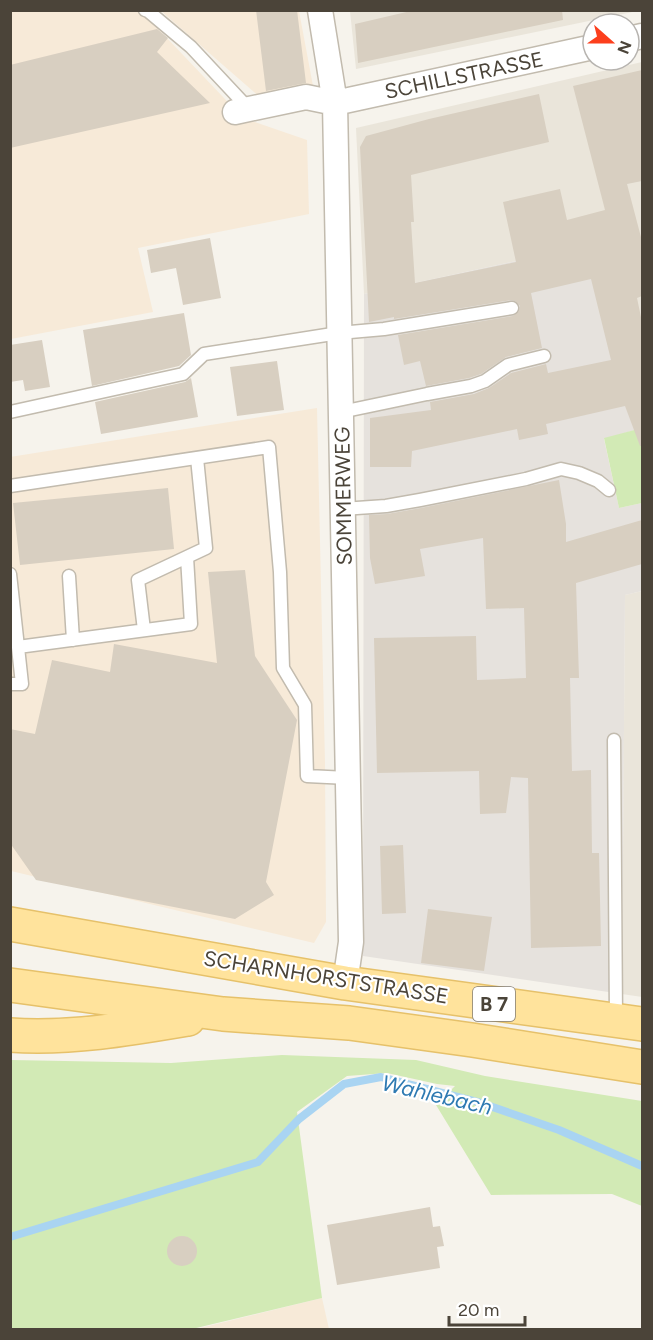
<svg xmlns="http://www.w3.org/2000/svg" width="653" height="1340" viewBox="0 0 653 1340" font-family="Figtree,sans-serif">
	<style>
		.residential { fill: #eae5da }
		.commercial { fill: #f7ead8 }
		.industrial { fill: #e6e2dd }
		.green { fill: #d2eab5 }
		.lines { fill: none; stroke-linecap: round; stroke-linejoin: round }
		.stream { stroke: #a9d4f2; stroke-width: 8 }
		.building { fill: #d8cfc1 }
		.service-casing { stroke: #c2bbae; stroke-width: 15 }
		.minor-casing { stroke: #c2bbae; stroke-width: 27 }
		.primary-casing { stroke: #e6c16a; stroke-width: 36 }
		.service { stroke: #fff; stroke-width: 12 }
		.minor { stroke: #fff; stroke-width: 24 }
		.primary { stroke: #ffe39c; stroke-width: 33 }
		.labels { text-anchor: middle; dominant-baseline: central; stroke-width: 4.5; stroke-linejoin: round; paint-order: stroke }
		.shield { fill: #fff; stroke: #817c74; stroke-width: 1.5 }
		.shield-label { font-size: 20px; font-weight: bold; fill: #4b4439 }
		.street-label { font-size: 21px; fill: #4b4439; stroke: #fff }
		.water-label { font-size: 22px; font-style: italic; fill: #2e7ab2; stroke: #fff }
	</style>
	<rect width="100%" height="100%" fill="#f6f3ec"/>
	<path class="residential" d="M 642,10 L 356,69 L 350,11 Z
		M 642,62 L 642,340 L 612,240 L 364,294 L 356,128 Z
		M 642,591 L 642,997 L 622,994 L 625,595 Z"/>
	<path class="commercial" d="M 11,11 L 299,11 L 313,86 L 261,98 L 161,11 L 145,15 L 243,118 L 307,140 L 309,214 L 138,248 L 153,312 L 11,339 Z
		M 317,408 L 325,763 L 326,922 L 314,943 L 11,871 L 10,457 Z
		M 322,1298 L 329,1329 L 192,1330 Z"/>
	<path class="industrial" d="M 612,240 L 642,340 L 642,428 L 604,439 L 619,508 L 642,503 L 642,591 L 625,595 L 622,994 L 363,956 L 364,294 Z"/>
	<path class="green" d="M 642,428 L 642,503 L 619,508 L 604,438 Z
		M 282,1055 L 416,1060 L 485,1076 L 642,1101 L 642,1206 L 612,1194 L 491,1195 L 436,1105 L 455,1086 L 437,1084 L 387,1073 L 347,1076 L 297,1112 L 322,1298 L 192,1329 L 11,1329 L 11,1060 L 171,1063 Z"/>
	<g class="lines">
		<path class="stream" d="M 10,1237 L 258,1162 L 299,1119 L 344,1084 L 381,1077 L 478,1102 L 559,1130 L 642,1166"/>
	</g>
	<path class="building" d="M 256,10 L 297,10 L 306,83 L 266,91 Z
		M 415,10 L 562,10 L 563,20 L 358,63 L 355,24 Z
		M 157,29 L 168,38 L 157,52 L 210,103 L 10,148 L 10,65 Z
		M 642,70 L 642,181 L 627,184 L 642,241 L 642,296 L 637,298 L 642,322 L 642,446 L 640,446 L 625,406 L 546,424 L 548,434 L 519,440 L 517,429 L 412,451 L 411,467 L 370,467 L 370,418 L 431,410 L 430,402 L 474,394 L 489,388 L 511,373 L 546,364 L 548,373 L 611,360 L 591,279 L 531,293 L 542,348 L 506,357 L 481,374 L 469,378 L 426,386 L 420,361 L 404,365 L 398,335 L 513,316 L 519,311 L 520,306 L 515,301 L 511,300 L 394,319 L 394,317 L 369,322 L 360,147 L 366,136 L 429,119 L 539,94 L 549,142 L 411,175 L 414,222 L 411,222 L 415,283 L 516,262 L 503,202 L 560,189 L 567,220 L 605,210 L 573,86 Z
		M 210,238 L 221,298 L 183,305 L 176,268 L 151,273 L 147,250 Z
		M 184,313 L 191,355 L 179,366 L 92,386 L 83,330 Z
		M 42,340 L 50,387 L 25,391 L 23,380 L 10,382 L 10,345 Z
		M 277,361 L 284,410 L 237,416 L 230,367 Z
		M 191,378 L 198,417 L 101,434 L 95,402 L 185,382 Z
		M 559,480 L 566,524 L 566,542 L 642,520 L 642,564 L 576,583 L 579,678 L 570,678 L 572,771 L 591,770 L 592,853 L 599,853 L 601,946 L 531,948 L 528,778 L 511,777 L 506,813 L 480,814 L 479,771 L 377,773 L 374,638 L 476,636 L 477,680 L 526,678 L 524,608 L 486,609 L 483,538 L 420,549 L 425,576 L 375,584 L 370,558 L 369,515 L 387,514 L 421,508 Z
		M 168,488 L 174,549 L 20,565 L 13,503 Z
		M 245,570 L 255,656 L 297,720 L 266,882 L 274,895 L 235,919 L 36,880 L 10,843 L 10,729 L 35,734 L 52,660 L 110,672 L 114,644 L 217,663 L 208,572 Z
		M 403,845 L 406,913 L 382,914 L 380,846 Z
		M 428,909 L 492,917 L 484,971 L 421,963 Z
		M 430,1207 L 433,1227 L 440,1226 L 444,1246 L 437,1247 L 440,1268 L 337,1285 L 327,1225 Z
		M167 1251a15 15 0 1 1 30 0a15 15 0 1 1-30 0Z"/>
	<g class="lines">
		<g class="service-casing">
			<path id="service" d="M 145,10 L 148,11 L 191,47 L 249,109
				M 10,412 L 183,374 L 204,354 L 339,333 L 384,329 L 512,308
				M 341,412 L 427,394 L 471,386 L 485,381 L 508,365 L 544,356
				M 10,486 L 269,447 L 280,572 L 283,668 L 305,705 L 307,776 L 348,778
				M 342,509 L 386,506 L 420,500 L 526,479 L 561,469 L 579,473 L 598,481 L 609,490
				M 10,574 L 22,684 L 10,684
				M 69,576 L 73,640
				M 144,630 L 138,580 L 206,548 L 197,458
				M 18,647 L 191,624 L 187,557
				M 614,740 L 616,1018"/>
		</g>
		<g class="minor-casing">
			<path id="minor" d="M 320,10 L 335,103 L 351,942 L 345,983
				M 629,39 L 642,36
				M 235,112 L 306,97 L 335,103 L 593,47"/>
		</g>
		<g class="primary-casing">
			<path id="primary" d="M 10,924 L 345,983 L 642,1024
				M 10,985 L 223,1014 L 349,1023 L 472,1040 L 642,1067
				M 10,1035 C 71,1039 129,1029 188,1019"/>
		</g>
		<use href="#service" class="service"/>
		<use href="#minor" class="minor"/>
		<use href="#primary" class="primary"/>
	</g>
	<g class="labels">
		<rect class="shield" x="473" y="987" width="42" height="34" rx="4.5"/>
		<g class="shield-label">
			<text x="494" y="1004">B 7</text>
		</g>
		<g class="street-label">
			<text transform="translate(464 75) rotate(-12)">SCHILLSTRASSE</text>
			<text transform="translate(343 496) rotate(-91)">SOMMERWEG</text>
			<text transform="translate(326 977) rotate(9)">SCHARNHORSTSTRASSE</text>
		</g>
		<g class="water-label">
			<text transform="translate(437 1095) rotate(13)">Wahlebach</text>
		</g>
	</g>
	<rect width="653" height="1340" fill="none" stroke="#4b4439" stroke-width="24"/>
	<g transform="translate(611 42) rotate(111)"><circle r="28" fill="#ffffff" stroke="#b7b4b0" stroke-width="1.5"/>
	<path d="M0-4.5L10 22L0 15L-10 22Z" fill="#fc3f1d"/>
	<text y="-9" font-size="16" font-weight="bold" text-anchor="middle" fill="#4b4439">N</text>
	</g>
	<path d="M449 1316v9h76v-9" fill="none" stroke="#4b4439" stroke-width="3"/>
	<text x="458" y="1316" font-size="18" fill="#4b4439" stroke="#ffffff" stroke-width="4.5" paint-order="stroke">20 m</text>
</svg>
